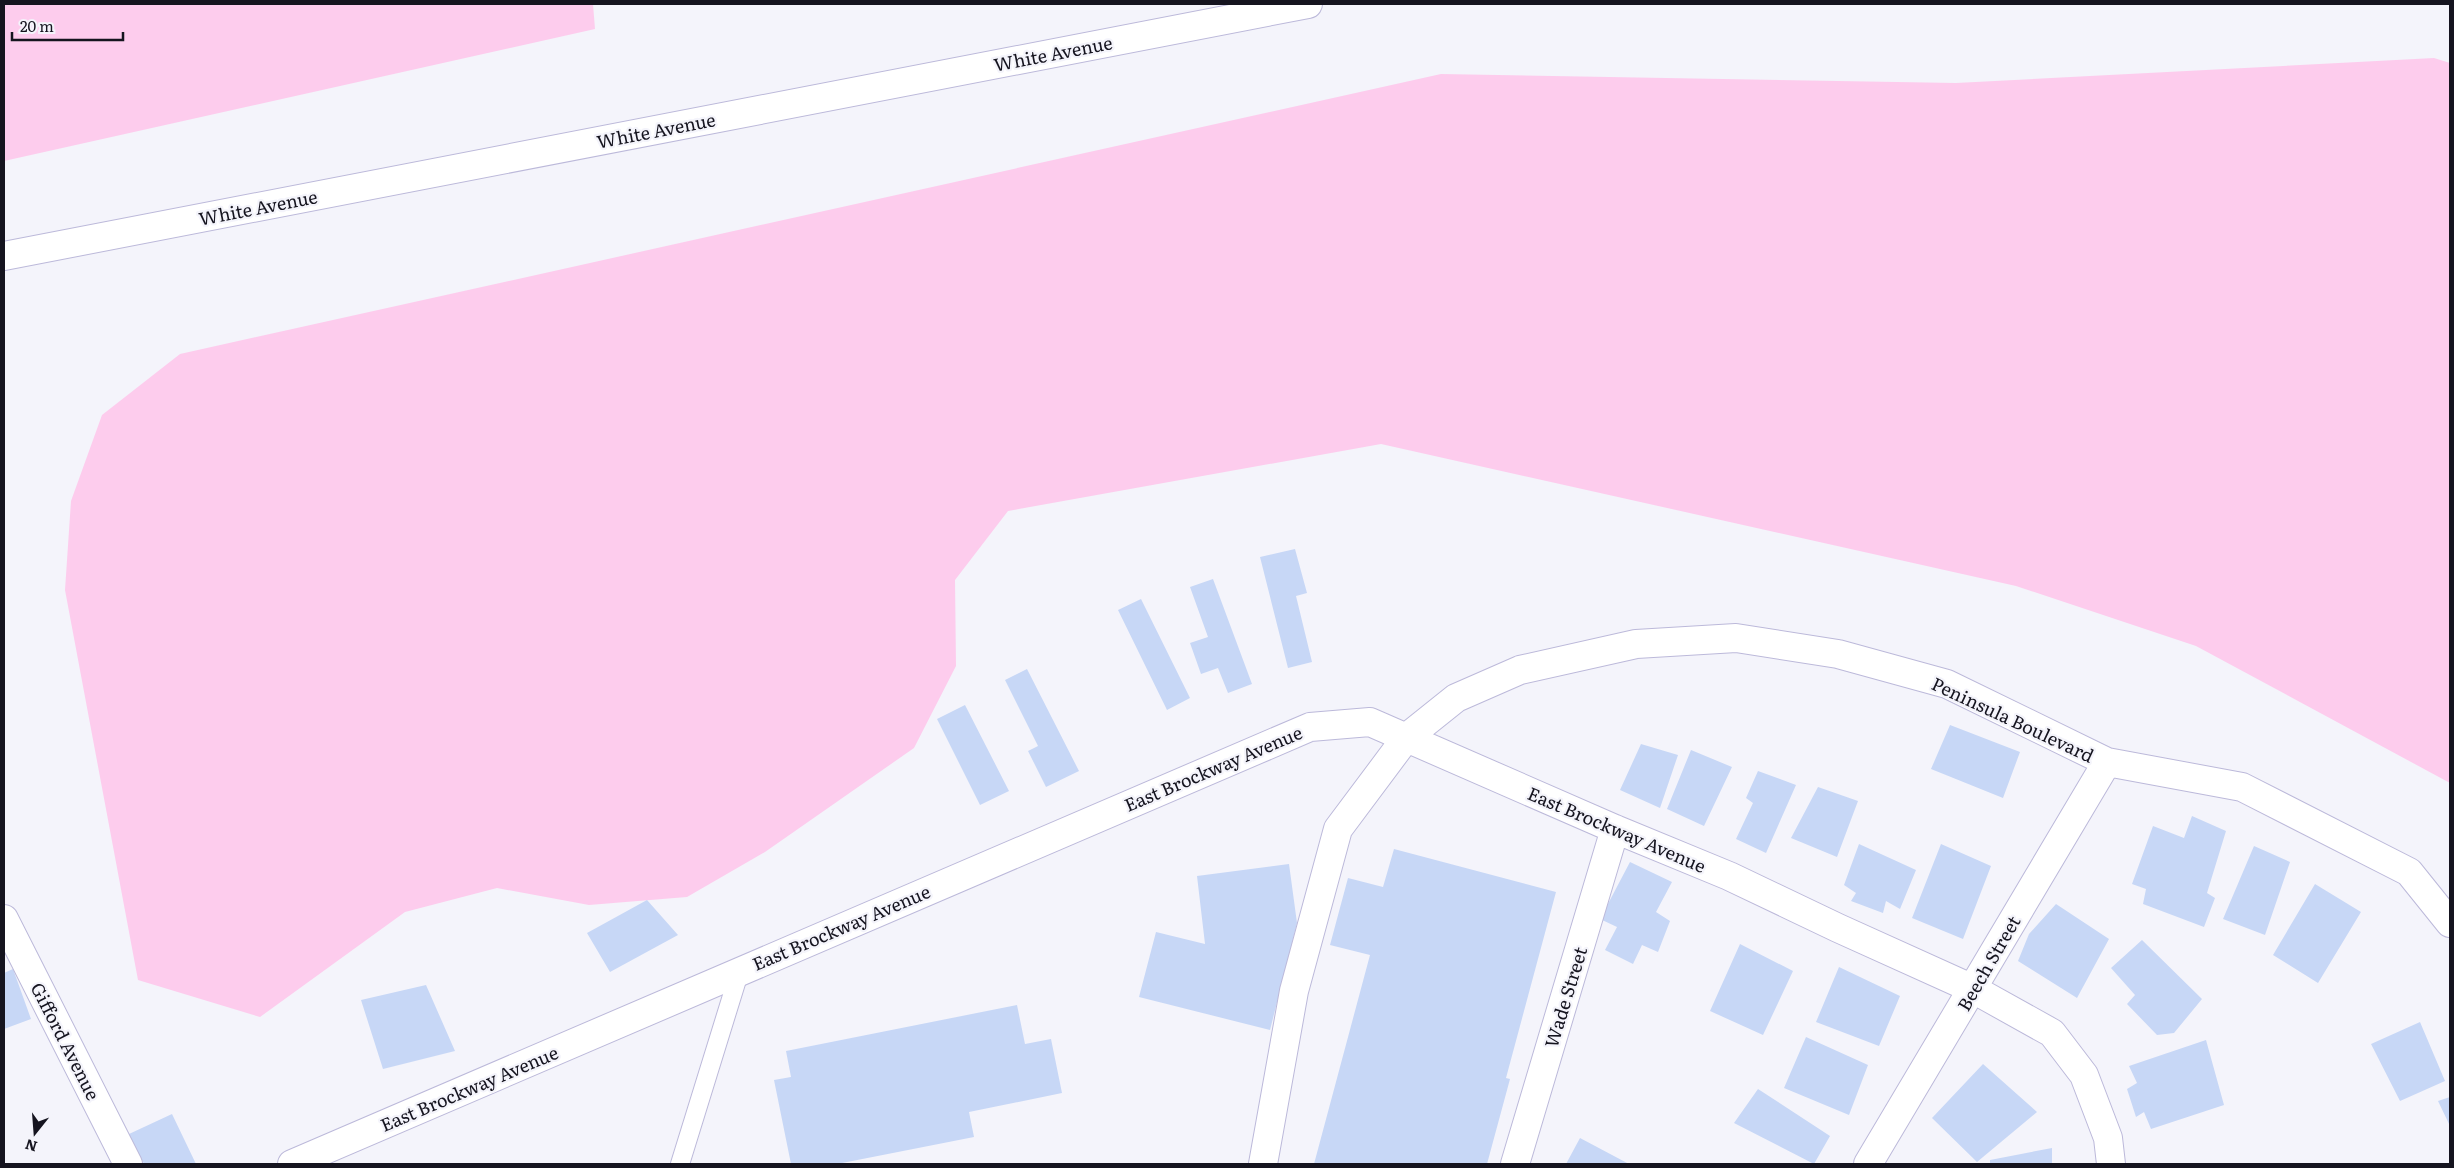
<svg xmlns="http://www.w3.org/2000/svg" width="2454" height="1168" viewBox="0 0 2454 1168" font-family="Literata,serif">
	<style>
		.green { fill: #fdcced }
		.building { fill: #c7d7f6 }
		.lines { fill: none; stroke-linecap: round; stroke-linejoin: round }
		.lane-casing { stroke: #bcb9da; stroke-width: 20 }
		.street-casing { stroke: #bcb9da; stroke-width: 30 }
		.lane { stroke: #fff; stroke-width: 18 }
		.street { stroke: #fff; stroke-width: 28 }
		.labels { text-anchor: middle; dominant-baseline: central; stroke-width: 4.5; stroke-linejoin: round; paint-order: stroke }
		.street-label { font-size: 18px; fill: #15141f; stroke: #f4f4fb }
	</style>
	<rect width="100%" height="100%" fill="#f4f4fb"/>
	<path class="green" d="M 4,4 L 593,4 L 595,29 L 4,161 Z
		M 2434,58 L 2450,63 L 2450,783 L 2196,646 L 2016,586 L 1381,444 L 1008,511 L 955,580 L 956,666 L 914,748 L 765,852 L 687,897 L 589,905 L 497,888 L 405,912 L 260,1017 L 138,980 L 65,590 L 71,501 L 102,415 L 180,354 L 1441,74 L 1956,83 Z"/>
	<path class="building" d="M 1295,549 L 1307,593 L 1296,596 L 1312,662 L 1288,668 L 1260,557 Z
		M 1213,579 L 1252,684 L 1228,693 L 1218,668 L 1201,674 L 1190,643 L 1208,637 L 1190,587 Z
		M 1141,599 L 1190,698 L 1167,710 L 1118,610 Z
		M 1027,669 L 1079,771 L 1046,787 L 1028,751 L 1038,746 L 1005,680 Z
		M 965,705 L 1009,791 L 980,805 L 937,719 Z
		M 1950,725 L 2020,752 L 2003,798 L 1931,769 Z
		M 1641,744 L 1678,755 L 1660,808 L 1620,790 Z
		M 1691,750 L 1732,767 L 1704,826 L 1667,809 Z
		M 1758,771 L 1796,785 L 1766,853 L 1736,839 L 1753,803 L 1746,798 Z
		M 1818,787 L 1858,801 L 1837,857 L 1791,838 Z
		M 2192,816 L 2226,831 L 2207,893 L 2215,898 L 2204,927 L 2143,904 L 2146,889 L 2132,884 L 2153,826 L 2184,838 Z
		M 1859,844 L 1916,870 L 1900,909 L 1886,901 L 1883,913 L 1851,901 L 1856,893 L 1844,885 Z
		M 1941,844 L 1991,866 L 1963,939 L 1912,918 Z
		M 2254,846 L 2290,862 L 2265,935 L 2223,919 Z
		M 1394,849 L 1556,892 L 1506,1078 L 1510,1079 L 1487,1164 L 1314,1164 L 1370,955 L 1330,945 L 1348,878 L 1383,887 Z
		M 1630,862 L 1672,882 L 1656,912 L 1670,921 L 1658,952 L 1642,945 L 1633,964 L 1605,950 L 1617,927 L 1600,919 Z
		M 1289,864 L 1297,923 L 1270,1030 L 1139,997 L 1156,932 L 1205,944 L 1197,876 Z
		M 2315,884 L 2361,912 L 2318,983 L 2273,955 Z
		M 647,900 L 678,935 L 610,972 L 587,933 Z
		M 2056,904 L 2109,939 L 2077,998 L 2018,961 L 2029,934 Z
		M 2142,940 L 2202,999 L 2174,1033 L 2157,1035 L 2127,1004 L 2135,995 L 2111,968 Z
		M 1740,944 L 1793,971 L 1763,1035 L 1710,1011 Z
		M 1839,967 L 1900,996 L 1879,1046 L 1816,1022 Z
		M 13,969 L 31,1019 L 4,1029 L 4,973 Z
		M 426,985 L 455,1051 L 383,1069 L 361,1000 Z
		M 1017,1005 L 1025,1044 L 1051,1039 L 1062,1093 L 969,1112 L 974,1137 L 837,1164 L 791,1164 L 774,1080 L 791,1077 L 786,1051 Z
		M 2420,1022 L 2445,1081 L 2400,1101 L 2371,1044 Z
		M 1806,1037 L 1868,1065 L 1849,1115 L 1784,1088 Z
		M 2206,1040 L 2224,1105 L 2151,1129 L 2144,1112 L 2136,1117 L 2127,1089 L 2137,1083 L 2129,1066 Z
		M 1983,1064 L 2037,1112 L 1977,1162 L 1932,1118 Z
		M 1758,1089 L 1830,1136 L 1814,1164 L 1734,1123 Z
		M 2450,1097 L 2450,1126 L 2438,1101 Z
		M 172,1114 L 196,1164 L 144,1164 L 129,1134 Z
		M 1580,1138 L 1629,1164 L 1566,1164 Z
		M 2052,1148 L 2052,1164 L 1990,1164 L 1990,1160 Z"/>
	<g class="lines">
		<g class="lane-casing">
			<path id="lane" d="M 680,1164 L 740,970"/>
		</g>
		<g class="street-casing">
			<path id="street" d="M 4,256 L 1308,4
				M 4,919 L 128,1164
				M 292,1164 L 1310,727 L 1370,722 L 1615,829 L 1729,876 L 1838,928 L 1973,989 L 2052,1033 L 2084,1075 L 2108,1138 L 2111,1164
				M 1263,1164 L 1294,991 L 1338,829 L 1406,738 L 1456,698 L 1520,670 L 1636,644 L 1736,638 L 1838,654 L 1947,684 L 2107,762 L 2242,787 L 2409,872 L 2450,923
				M 1515,1164 L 1615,829
				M 1868,1164 L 2107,762"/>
		</g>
		<use href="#lane" class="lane"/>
		<use href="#street" class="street"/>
	</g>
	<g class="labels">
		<g class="street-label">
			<text transform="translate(1053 53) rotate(-11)">White Avenue</text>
			<text transform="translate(656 130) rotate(-11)">White Avenue</text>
			<text transform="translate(258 207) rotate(-11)">White Avenue</text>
			<text transform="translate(2013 719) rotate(25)">Peninsula Boulevard</text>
			<text transform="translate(1213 768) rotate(-23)">East Brockway Avenue</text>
			<text transform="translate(1617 829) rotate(23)">East Brockway Avenue</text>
			<text transform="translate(841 927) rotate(-23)">East Brockway Avenue</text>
			<text transform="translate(1988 963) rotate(-60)">Beech Street</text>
			<text transform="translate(1565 997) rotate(-73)">Wade Street</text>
			<text transform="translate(66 1041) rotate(63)">Gifford Avenue</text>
			<text transform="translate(469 1088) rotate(-23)">East Brockway Avenue</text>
		</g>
	</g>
	<rect width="2454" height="1168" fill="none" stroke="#15141f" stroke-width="10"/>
	<g transform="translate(35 1133) rotate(197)" stroke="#f4f4fb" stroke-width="4" paint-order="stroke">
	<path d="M0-4L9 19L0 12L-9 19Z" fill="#15141f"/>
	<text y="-8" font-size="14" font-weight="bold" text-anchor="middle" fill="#15141f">N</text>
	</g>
	<path d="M12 32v8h111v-8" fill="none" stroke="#15141f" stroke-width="2.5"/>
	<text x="20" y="32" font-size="15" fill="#15141f" stroke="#f4f4fb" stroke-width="4" paint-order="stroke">20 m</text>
</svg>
